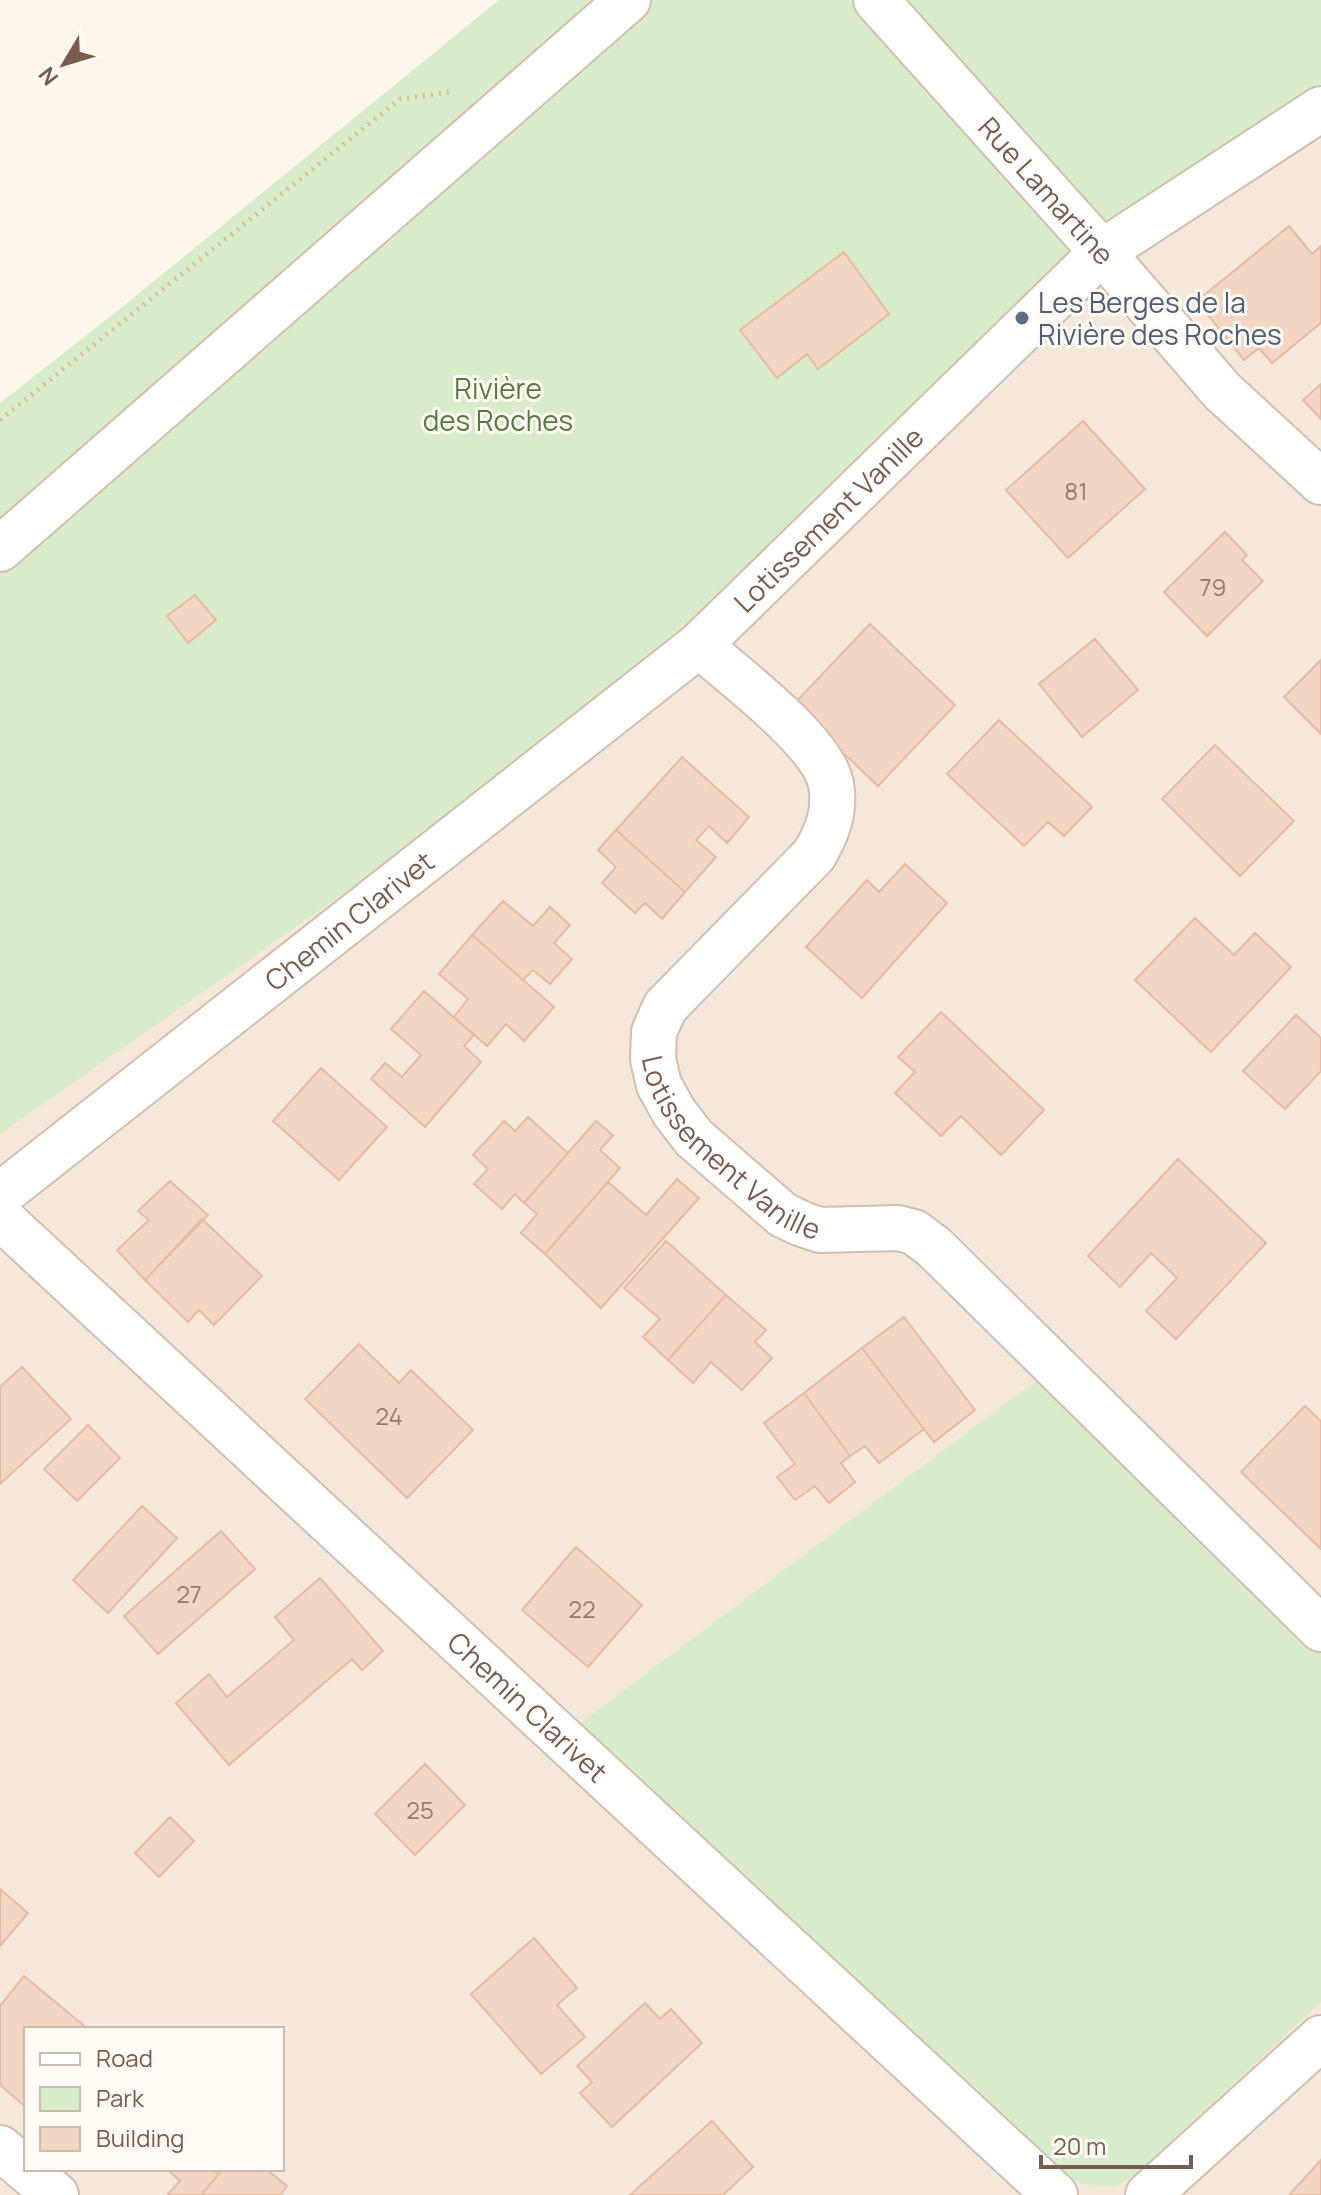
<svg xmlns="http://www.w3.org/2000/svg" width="1321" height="2195" viewBox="0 0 1321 2195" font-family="Manrope,sans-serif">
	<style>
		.residential { fill: #f5e8da; fill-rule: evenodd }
		.green { fill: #d8ecc9 }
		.building { fill: #f3d5c3; stroke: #e6bba3; stroke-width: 2 }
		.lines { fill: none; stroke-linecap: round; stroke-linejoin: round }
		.minor-casing { stroke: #d1beb0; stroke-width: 48 }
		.path { stroke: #d9b8a5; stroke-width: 5; stroke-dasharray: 2 6; stroke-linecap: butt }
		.minor { stroke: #fff; stroke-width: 44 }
		.service-dot { fill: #5c6f8a; stroke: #fffaf3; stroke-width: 3 }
		.labels { text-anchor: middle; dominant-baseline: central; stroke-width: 6; stroke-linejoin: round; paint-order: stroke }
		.number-label { font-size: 24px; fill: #987a6a }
		.street-label { font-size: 28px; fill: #7a5c4d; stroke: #fffaf3 }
		.service-label { font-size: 28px; fill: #4e5e75; stroke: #fffaf3; text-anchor: start }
		.park-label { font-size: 28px; fill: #537a41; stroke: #fffaf3 }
	</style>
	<rect width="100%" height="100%" fill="#fdf6ec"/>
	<path class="residential" d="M 499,0 L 1321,0 L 1321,2195 L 0,2195 L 0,606 ZM 26,2029 L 282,2029 L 282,2169 L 26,2169 Z"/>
	<path class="green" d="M 499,0 L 1321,0 L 1321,89 L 1102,252 L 699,645 L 0,1134 L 0,403 L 116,312 Z
		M 1041,1377 L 1321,1648 L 1321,2002 L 1135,2175 L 1117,2186 L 1100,2186 L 1083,2184 L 1064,2175 L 571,1730 Z"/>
	<path class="building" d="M 1289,226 L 1312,254 L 1321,246 L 1321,323 L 1272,363 L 1259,348 L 1244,360 L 1197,301 Z
		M 844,252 L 889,314 L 818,369 L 807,354 L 777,378 L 740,330 Z
		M 1321,384 L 1321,419 L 1303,400 Z
		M 1083,421 L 1145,489 L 1068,558 L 1006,490 Z
		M 1225,532 L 1247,555 L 1242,560 L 1263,581 L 1207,636 L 1164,592 Z
		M 195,595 L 216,620 L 188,643 L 167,616 Z
		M 870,624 L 955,705 L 878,786 L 793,705 Z
		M 1095,639 L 1138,690 L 1082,737 L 1039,684 Z
		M 1321,660 L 1321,734 L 1284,697 Z
		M 999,720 L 1092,807 L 1064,836 L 1048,822 L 1024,846 L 947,774 Z
		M 1215,745 L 1294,821 L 1240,876 L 1162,799 Z
		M 682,757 L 749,817 L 727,843 L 709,826 L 696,840 L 716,857 L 685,892 L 616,830 Z
		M 616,830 L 685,892 L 662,919 L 645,903 L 635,913 L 602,883 L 616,867 L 598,850 Z
		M 905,864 L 947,903 L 862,998 L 806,947 L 867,880 L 879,892 Z
		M 503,901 L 533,926 L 550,907 L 570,925 L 554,943 L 572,959 L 550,984 L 533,970 L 523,980 L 472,935 Z
		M 1195,918 L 1234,955 L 1255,933 L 1291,967 L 1211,1052 L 1135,980 Z
		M 472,935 L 554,1007 L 524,1041 L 506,1024 L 487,1046 L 454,1017 L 468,999 L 439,974 Z
		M 424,991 L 474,1035 L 464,1046 L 481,1062 L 425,1127 L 371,1079 L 385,1063 L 402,1077 L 421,1055 L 391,1029 Z
		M 941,1012 L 1044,1110 L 1001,1155 L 961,1116 L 941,1136 L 895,1093 L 915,1072 L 898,1057 Z
		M 1296,1015 L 1321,1038 L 1321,1071 L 1285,1109 L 1243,1071 Z
		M 321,1068 L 387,1127 L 339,1180 L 273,1121 Z
		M 528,1117 L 568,1153 L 524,1203 L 515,1194 L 502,1209 L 474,1184 L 488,1169 L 473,1155 L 504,1121 L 515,1131 Z
		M 596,1121 L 613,1135 L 600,1150 L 620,1168 L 545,1254 L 521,1233 L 537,1214 L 524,1203 Z
		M 1178,1159 L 1266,1243 L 1176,1339 L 1146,1311 L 1177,1278 L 1151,1253 L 1120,1287 L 1088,1256 Z
		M 677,1179 L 699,1198 L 601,1308 L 545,1254 L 608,1182 L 646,1215 Z
		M 170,1181 L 208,1215 L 145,1280 L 117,1250 L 149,1220 L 138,1211 Z
		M 202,1219 L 262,1276 L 214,1325 L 199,1310 L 188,1322 L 145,1280 Z
		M 666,1241 L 726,1295 L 668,1360 L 643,1337 L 660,1319 L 624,1288 Z
		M 726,1295 L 766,1330 L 755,1342 L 772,1358 L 742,1390 L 711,1362 L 693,1383 L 668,1360 Z
		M 904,1317 L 975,1410 L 934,1442 L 862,1348 Z
		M 359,1344 L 399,1383 L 411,1370 L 473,1430 L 407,1498 L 305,1399 Z
		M 862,1348 L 924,1429 L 879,1463 L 865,1446 L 850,1456 L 804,1393 Z
		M 22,1367 L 71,1419 L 0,1484 L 0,1387 Z
		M 804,1393 L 850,1456 L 841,1463 L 855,1482 L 829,1503 L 815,1486 L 795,1500 L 777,1477 L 795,1464 L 764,1423 Z
		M 1305,1406 L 1321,1421 L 1321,1549 L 1241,1472 Z
		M 88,1425 L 120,1458 L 77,1501 L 44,1469 Z
		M 142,1506 L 177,1538 L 108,1613 L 73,1580 Z
		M 221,1531 L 255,1569 L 158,1654 L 124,1616 Z
		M 576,1547 L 642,1605 L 588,1667 L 522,1610 Z
		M 320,1578 L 383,1651 L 362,1670 L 352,1659 L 229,1765 L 176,1703 L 209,1674 L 227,1697 L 294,1640 L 275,1617 Z
		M 425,1764 L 465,1805 L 415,1855 L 375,1814 Z
		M 170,1817 L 194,1841 L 159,1877 L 135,1853 Z
		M 0,1889 L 28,1913 L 0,1946 Z
		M 534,1938 L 577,1988 L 557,2005 L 585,2037 L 541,2074 L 471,1994 Z
		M 24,1976 L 88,2029 L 26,2029 L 26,2107 L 0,2085 L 0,2006 Z
		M 645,2003 L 660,2019 L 671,2009 L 702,2043 L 612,2127 L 580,2093 L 592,2082 L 577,2066 Z
		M 712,2121 L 753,2167 L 723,2195 L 630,2195 Z
		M 1321,2160 L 1321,2195 L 1289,2195 Z
		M 167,2169 L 212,2169 L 219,2174 L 201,2195 L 167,2195 L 180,2181 Z
		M 223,2169 L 266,2169 L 287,2186 L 280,2195 L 201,2195 Z"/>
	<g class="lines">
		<g class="minor-casing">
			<g id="minor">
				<path id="s1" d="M 876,0 L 1102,252 L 1222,391 L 1321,482"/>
				<path d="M 0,549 L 628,0"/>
				<path id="s2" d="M 699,645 C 733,675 823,742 831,784 C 836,811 827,833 814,855 L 665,1007 L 654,1032 L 653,1059 L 659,1085 L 674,1112 L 694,1138 L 783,1215 L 802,1224 L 820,1230 L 898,1228 L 914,1232 L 934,1247 L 1321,1629"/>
				<path id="s3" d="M 0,1195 L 699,645 L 1102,252 L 1321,109"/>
				<path id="s4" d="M 0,1217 L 1055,2195"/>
				<path d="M 0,2148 L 56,2195"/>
				<path d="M 1148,2195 L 1321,2038"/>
			</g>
		</g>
		<path class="path" d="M 0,420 L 400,99 L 450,92"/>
		<use href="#minor" class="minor"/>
	</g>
	<circle class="service-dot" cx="1022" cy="318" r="8"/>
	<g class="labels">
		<g class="number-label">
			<text x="1076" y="490">81</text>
			<text x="1213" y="586">79</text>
			<text x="389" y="1415">24</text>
			<text x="189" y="1593">27</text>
			<text x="582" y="1608">22</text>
			<text x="420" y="1809">25</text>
		</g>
		<g class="street-label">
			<text stroke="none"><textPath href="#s1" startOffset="256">Rue Lamartine</textPath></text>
			<text stroke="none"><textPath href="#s3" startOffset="1070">Lotissement Vanille</textPath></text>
			<text stroke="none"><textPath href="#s3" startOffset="444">Chemin Clarivet</textPath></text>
			<text stroke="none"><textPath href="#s2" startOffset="658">Lotissement Vanille</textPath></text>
			<text stroke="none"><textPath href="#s4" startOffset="720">Chemin Clarivet</textPath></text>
		</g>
		<g class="service-label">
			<text x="1038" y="302">Les Berges de la<tspan x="1038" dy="32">Rivière des Roches</tspan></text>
		</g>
		<g class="park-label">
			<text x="498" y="388">Rivière<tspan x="498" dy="32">des Roches</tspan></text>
		</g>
	</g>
	<rect x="24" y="2027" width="260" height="144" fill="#fffaf3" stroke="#cabbb1" stroke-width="2"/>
	<rect x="40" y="2053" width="40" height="12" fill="#ffffff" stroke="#cabbb1" stroke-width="2"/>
	<text x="96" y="2067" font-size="24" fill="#7a5c4d">Road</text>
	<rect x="40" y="2087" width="40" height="24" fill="#d8ecc9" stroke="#cabbb1" stroke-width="2"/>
	<text x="96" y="2107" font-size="24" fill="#7a5c4d">Park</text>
	<rect x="40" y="2127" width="40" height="24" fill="#f3d5c3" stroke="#cabbb1" stroke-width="2"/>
	<text x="96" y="2147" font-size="24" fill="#7a5c4d">Building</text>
	<g transform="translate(64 64) rotate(232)" stroke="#fffaf3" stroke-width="6" paint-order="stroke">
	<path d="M0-6L14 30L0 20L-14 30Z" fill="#7a5c4d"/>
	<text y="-12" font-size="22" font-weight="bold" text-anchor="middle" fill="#7a5c4d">N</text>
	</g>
	<path d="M1041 2155v12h150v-12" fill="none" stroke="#7a5c4d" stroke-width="4"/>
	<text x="1053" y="2155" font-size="24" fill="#7a5c4d" stroke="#fffaf3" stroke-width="6" paint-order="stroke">20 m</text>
</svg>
